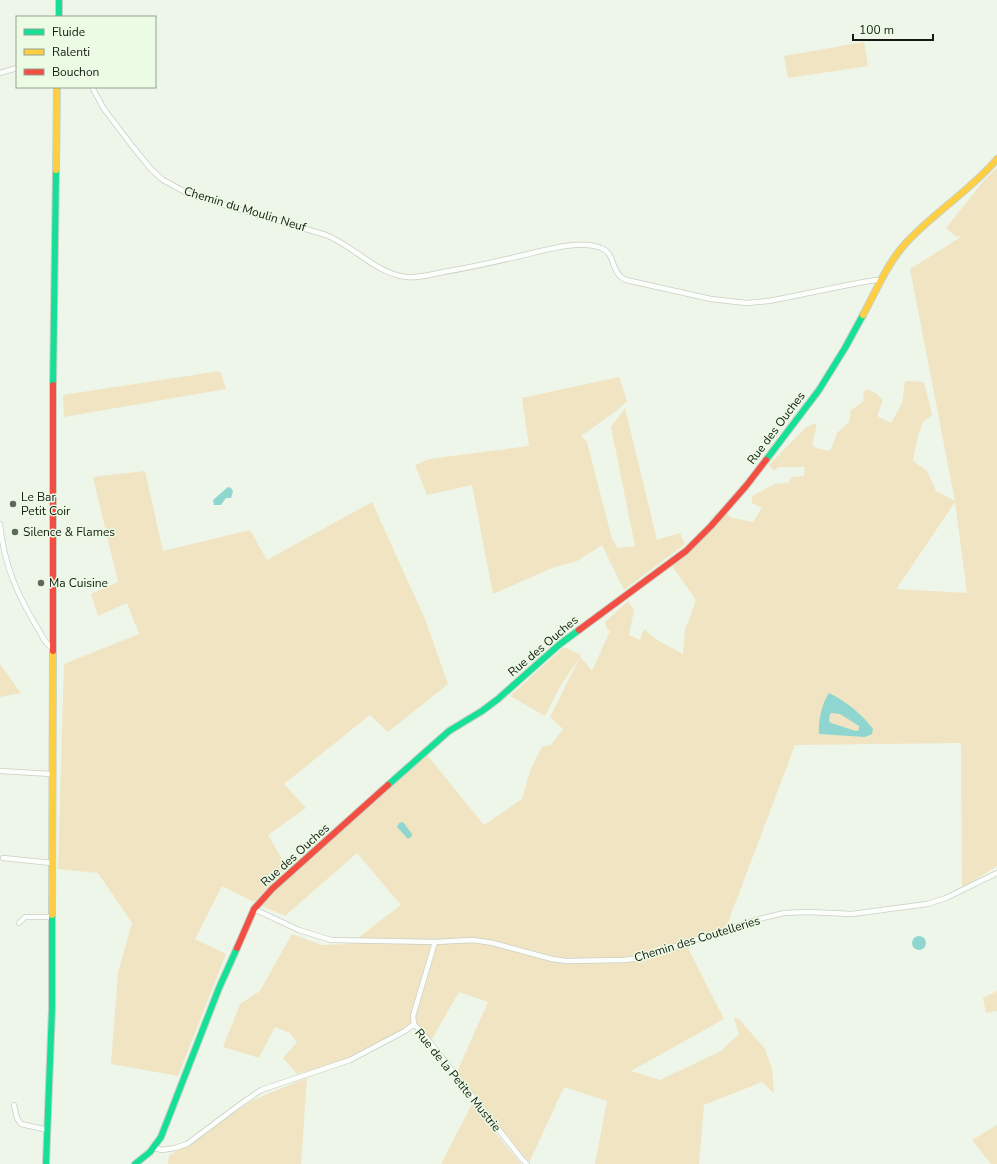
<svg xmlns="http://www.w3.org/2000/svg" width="997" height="1164" viewBox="0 0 997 1164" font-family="'Nunito Sans',sans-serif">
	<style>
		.green { fill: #f1e4c2; fill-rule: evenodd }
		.water { fill: #90d6d0; fill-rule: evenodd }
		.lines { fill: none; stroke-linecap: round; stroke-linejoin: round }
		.street-casing { stroke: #c9d0c6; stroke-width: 6 }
		.fast-casing { stroke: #c9d0c6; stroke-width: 8 }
		.slow-casing { stroke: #c9d0c6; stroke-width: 8 }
		.jam-casing { stroke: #c9d0c6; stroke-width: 8 }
		.street { stroke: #fcfefc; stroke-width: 4.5 }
		.fast { stroke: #16e098; stroke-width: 6 }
		.slow { stroke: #ffcf43; stroke-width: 6 }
		.jam { stroke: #f24e42; stroke-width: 6 }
		.poi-dot { fill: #61675d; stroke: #ebfbe4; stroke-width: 1.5 }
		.labels { text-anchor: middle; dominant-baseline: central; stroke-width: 3; stroke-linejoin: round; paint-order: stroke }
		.street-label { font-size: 12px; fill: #151a12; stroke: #ebfbe4 }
		.poi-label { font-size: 12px; fill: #151a12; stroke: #ebfbe4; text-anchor: start }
	</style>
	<rect width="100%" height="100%" fill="#edf6e9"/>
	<path class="green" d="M 864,42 L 868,66 L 788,78 L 784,56 Z
		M 997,168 L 997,866 L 962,888 L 961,743 L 795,745 L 727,925 L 688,948 L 724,1019 L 631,1071 L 660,1080 L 721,1051 L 739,1034 L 734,1018 L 739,1019 L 765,1049 L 772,1069 L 774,1093 L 762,1082 L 704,1105 L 699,1164 L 595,1164 L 607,1101 L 564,1087 L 529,1163 L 457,1072 L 488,1002 L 459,992 L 432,1039 L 410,1027 L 353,1057 L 297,1074 L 283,1058 L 297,1042 L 290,1033 L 275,1027 L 259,1058 L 223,1047 L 240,1004 L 260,991 L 292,934 L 322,945 L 350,944 L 401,905 L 357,853 L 285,916 L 260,905 L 427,755 L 484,825 L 522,799 L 530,771 L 542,747 L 551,745 L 563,729 L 550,717 L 580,657 L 561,685 L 545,716 L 510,696 L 564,647 L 581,655 L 580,656 L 592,671 L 610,631 L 607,629 L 605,622 L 628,601 L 634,610 L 629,635 L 640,640 L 644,629 L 657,640 L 683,654 L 685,630 L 696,600 L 672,566 L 690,551 L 726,514 L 733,518 L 753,522 L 762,508 L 752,503 L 752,496 L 775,484 L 788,483 L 792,477 L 804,476 L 805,467 L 778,467 L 774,471 L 769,465 L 806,427 L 817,423 L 812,445 L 816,448 L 830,451 L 837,433 L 849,422 L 851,410 L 863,402 L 864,392 L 867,389 L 877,394 L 883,400 L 877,416 L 891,423 L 902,403 L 905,381 L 924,382 L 932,415 L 923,422 L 917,440 L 913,461 L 927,471 L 936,491 L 955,501 L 910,269 L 961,237 L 955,236 L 946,228 L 986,178 ZM 955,502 L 967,593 L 897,589 L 897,588 Z
		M 220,371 L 226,389 L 64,417 L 63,395 Z
		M 619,377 L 627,401 L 616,411 L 581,436 L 587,442 L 612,539 L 618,548 L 635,546 L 611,427 L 625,408 L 657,540 L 680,533 L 685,544 L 624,590 L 602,545 L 577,561 L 552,568 L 493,594 L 472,485 L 427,495 L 415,465 L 429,459 L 529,446 L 522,398 Z
		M 145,471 L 163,551 L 250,530 L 267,560 L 372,502 L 425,619 L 448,684 L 388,732 L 370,715 L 284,784 L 306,808 L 268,835 L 287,867 L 254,902 L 222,886 L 195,939 L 226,954 L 178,1076 L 111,1064 L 118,973 L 132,923 L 98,873 L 58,869 L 64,664 L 139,634 L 127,603 L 98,616 L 91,594 L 118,582 L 93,477 Z
		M 0,664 L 21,693 L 0,697 Z
		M 997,991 L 997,1011 L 986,1013 L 983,998 Z
		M 307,1078 L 301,1164 L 168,1164 L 169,1156 L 253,1100 Z
		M 472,1104 L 521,1164 L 441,1164 Z
		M 997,1125 L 997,1164 L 991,1164 L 972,1140 Z"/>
	<path class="water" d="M 228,487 L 231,488 L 233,491 L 231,498 L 226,498 L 221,505 L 214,505 L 213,500 Z
		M 829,693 C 846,701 862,714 873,729 L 872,734 L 865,737 L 819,734 C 818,721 822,703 829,693 ZM 832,713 L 840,714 L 859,726 L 859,730 L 856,731 L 831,723 L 829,721 L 830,714 Z
		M 403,822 L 412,834 L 412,836 L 408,839 L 397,827 L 399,823 Z
		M912 943a7 7 0 1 1 14 0a7 7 0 1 1-14 0Z"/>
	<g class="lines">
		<g class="street-casing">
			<path id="street" d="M 0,73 L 17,68
				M 92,87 L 104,109 L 133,147 L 151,169 L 163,180 L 189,194 L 227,206 L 326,235 C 354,246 375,273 406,277 C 418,278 431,275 443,272 C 469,268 494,262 520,256 C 542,251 579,239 601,248 C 616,253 610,273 626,280 L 711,299 L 746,303 L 769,301 L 858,283 L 876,280 L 881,281
				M 0,524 C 4,565 17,594 38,629 C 42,635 45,645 53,648
				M 0,771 L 52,774
				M 3,858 L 52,863
				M 254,909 L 299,930 L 331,940 L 435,942 L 473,940 L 493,943 L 552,959 L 566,961 L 624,960 L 640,958 L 759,919 L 784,913 L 808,912 L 852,914 L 927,904 L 946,898 L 997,873
				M 19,923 L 25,917 L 52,917
				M 435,942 L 413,1016 L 414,1024 L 429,1041 L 521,1158 L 527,1164
				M 14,1105 L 17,1118 L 21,1124 L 48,1130
				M 154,1148 L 162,1150 L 175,1148 L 187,1144 L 242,1103 L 261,1090 L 350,1060 L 405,1031 L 414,1024"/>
		</g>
		<g class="fast-casing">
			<path id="fast" d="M 59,0 L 59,17
				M 53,385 L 56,170
				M 766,460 L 819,390 L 845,348 L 863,315
				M 388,785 L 449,731 L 482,711 L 498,699 L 560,644 L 579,630
				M 46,1164 L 52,1009 L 52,915
				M 135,1164 L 150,1152 L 161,1137 L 219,988 L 237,948"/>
		</g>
		<g class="slow-casing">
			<path id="slow" d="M 56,170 L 57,87
				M 863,315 C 876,291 887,264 905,244 C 933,213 970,191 997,159
				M 52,915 L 53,651"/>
		</g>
		<g class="jam-casing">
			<path id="jam" d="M 579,630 L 686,551 L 711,526 L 746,486 L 766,460
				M 53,651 L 53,385
				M 237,948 L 254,909 L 272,889 L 388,785"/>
		</g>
		<use href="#street" class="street"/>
		<use href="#fast" class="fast"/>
		<use href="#slow" class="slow"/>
		<use href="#jam" class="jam"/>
	</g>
	<g class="poi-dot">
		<circle cx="13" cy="504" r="4"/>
		<circle cx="15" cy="532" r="4"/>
		<circle cx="41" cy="583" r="4"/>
	</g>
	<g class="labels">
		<g class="street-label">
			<text transform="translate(245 209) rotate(17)">Chemin du Moulin Neuf</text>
			<text transform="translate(776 428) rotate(-53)">Rue des Ouches</text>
			<text transform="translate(543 646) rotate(-40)">Rue des Ouches</text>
			<text transform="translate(295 855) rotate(-42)">Rue des Ouches</text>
			<text transform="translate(697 939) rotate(-17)">Chemin des Coutelleries</text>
			<text transform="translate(458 1080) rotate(51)">Rue de la Petite Mustrie</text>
		</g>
		<g class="poi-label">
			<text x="21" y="497">Le Bar<tspan x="21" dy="14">Petit Coir</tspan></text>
			<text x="23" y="532">Silence &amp; Flames</text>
			<text x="49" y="583">Ma Cuisine</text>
		</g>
	</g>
	<rect x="16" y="16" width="140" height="72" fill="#ebfbe4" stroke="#95a190"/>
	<rect x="24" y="29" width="20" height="6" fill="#16e098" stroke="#95a190"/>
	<text x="52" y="36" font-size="12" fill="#151a12">Fluide</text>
	<rect x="24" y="49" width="20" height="6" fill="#ffcf43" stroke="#95a190"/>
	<text x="52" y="56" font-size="12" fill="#151a12">Ralenti</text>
	<rect x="24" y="69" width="20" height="6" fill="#f24e42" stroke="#95a190"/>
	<text x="52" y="76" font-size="12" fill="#151a12">Bouchon</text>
	<path d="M853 34v6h80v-6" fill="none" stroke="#151a12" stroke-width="2"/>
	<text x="859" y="34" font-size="12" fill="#151a12" stroke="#ebfbe4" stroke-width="3" paint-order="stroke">100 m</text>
</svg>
